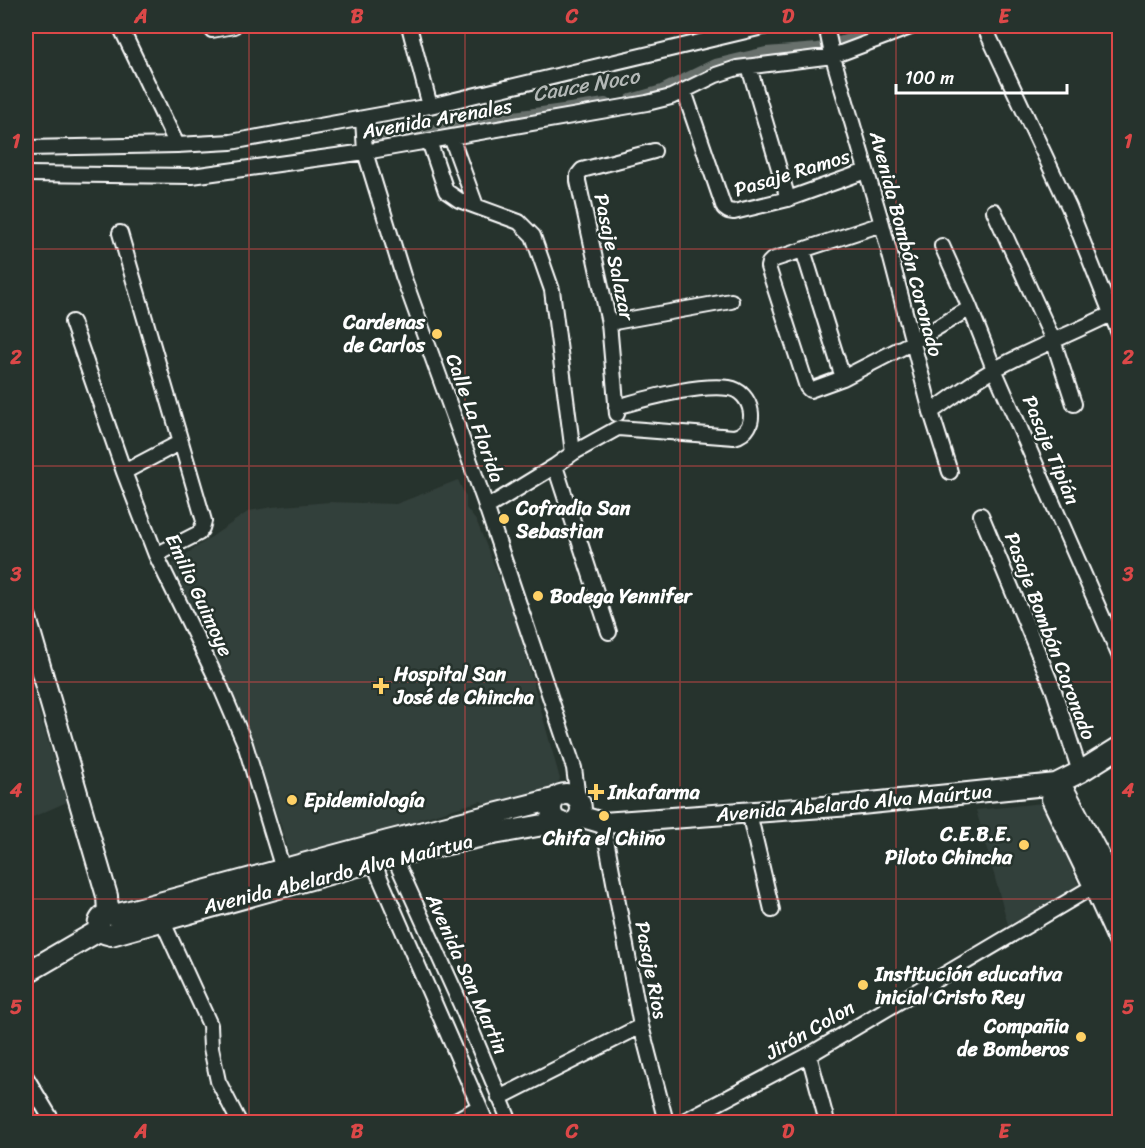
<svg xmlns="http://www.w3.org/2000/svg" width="1145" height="1148" viewBox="0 0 1145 1148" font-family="Sriracha,sans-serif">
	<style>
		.built { fill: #333f3a }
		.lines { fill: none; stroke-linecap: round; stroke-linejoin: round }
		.canal { stroke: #67706c; stroke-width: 12 }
		.street-casing { stroke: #fff; stroke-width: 18 }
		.secondary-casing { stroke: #fff; stroke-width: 24 }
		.street { stroke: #26332d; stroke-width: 14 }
		.secondary { stroke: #26332d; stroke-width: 20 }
		.grid { fill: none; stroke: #dc4848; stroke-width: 1.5; stroke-opacity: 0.55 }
		.poi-dot { fill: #ffd166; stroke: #26332d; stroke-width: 2 }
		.labels { text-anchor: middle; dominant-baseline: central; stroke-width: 5; stroke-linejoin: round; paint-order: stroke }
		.street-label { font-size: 20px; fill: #fff; stroke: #26332d }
		.poi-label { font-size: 20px; font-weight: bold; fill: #fff; stroke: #26332d; text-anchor: start }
		.water-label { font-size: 21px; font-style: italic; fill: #b3b8b6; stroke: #26332d }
		.neatline { fill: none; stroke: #dc4848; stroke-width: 2 }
		.grid-label { font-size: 20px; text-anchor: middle; font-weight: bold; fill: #dc4848 }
	</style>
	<rect width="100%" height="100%" fill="#26332d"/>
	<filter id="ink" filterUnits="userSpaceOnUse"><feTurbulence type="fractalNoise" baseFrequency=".0167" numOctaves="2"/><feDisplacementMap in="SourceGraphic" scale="12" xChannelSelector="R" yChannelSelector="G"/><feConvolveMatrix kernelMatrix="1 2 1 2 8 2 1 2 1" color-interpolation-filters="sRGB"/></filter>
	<g filter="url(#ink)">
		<path class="built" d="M 458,480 L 466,497 L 466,508 L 477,522 L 516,620 L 560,779 L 556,787 L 487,806 L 481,801 L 419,819 L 412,825 L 291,860 L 281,825 L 266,788 L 250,735 L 172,564 L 249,511 L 272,507 L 329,502 L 396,504 Z
			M 26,671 L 67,802 L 26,820 Z
			M 1043,803 L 1078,884 L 1076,891 L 1008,925 L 976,810 Z"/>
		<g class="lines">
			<path class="canal" d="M 631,100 L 662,91 L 715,65 L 766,53 L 818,49 L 884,30
				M 378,142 L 471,123 L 605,104"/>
			<g class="street-casing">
				<path id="street" d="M 120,26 L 177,145
					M 409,26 L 430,106
					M 826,26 L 832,54 L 882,224 L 931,412 L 950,472
					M 984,26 L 1069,207 L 1120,336
					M 212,30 L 234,26
					M 749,67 L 788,199
					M 684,91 L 724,208 L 728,211 L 734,212 L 788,199 L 866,171
					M 363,119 L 365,152 L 403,276 L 484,500 L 574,768 L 578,799
					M 451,137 L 476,206
					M 429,141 L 446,191 L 459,200 L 519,222 L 533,236 L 552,290 L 573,453
					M 26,148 L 177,145 L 231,142 L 430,106 L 767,26
					M 26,174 L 192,176 L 365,152 L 647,103 L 671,97 L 716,75 L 737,68 L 833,56 L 913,26
					M 994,211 L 1053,340 L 1074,404
					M 882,224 L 772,260 L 769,263 L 768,267 L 807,387 L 810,390 L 843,378 L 913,342 L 970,308
					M 120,233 L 204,521 L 202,528 L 199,533 L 156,555
					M 942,246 L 970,308 L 994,369 L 1120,657
					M 803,250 L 843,378
					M 72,322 L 124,472 L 156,555 L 221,688 L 245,744 L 285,876
					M 609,323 L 731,301
					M 931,412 C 953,397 974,380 997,368 C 1034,348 1073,333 1111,314
					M 617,414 L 609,323 L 578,181 L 578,175 L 582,170 L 654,151
					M 555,466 L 609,632
					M 124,472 L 181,442
					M 486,508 L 555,466 L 573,453 L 618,428 L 734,437 C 762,430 752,391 729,388 C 695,384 650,398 616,407
					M 981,515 L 1054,691 L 1080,772
					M 749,813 L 772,910
					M 603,823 L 641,1026 L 666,1122
					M 391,850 L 461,1005 L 510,1122
					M 370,855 L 486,1122
					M 162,920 L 210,1025 L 211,1048 L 218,1081 L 239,1122
					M 809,1055 L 827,1122
					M 26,1077 L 53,1122
					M 499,1098 L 641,1026
					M 452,1122 L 479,1107
					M 682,1122 L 809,1055 L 1094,886 L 1120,873"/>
			</g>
			<g class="secondary-casing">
				<path id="secondary" d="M 26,618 L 107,896 L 108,913
					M 1056,784 L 1052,799 L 1094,886 L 1120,943
					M 1056,784 L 1066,794 L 1110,877 L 1120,898
					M551 809a15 15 0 1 1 30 0a15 15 0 1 1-30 0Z
					M 579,816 L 603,823 L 851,805 L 1056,784 L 1080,772 L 1120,747
					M 115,915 L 388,841 L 554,799
					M 117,932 C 120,928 122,924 119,918 C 108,901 84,931 111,935 L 393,856 L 488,835 L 560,822
					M 26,973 L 100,930"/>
			</g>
			<use href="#street" class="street"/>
			<use href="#secondary" class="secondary"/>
		</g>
	</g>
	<path class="grid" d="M 249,26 L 249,1122M 465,26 L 465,1122M 680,26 L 680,1122M 896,26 L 896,1122M 26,249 L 1120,249M 26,466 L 1120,466M 26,682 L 1120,682M 26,899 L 1120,899"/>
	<g class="poi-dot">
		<circle cx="437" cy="334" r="6"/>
		<circle cx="504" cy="519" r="6"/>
		<circle cx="538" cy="596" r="6"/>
		<path d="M378 677h6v6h6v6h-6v6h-6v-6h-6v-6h6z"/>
		<path d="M593 783h6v6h6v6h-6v6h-6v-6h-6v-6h6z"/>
		<circle cx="292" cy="800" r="6"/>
		<circle cx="604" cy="816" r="6"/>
		<circle cx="1024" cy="845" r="6"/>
		<circle cx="863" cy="985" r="6"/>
		<circle cx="1081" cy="1037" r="6"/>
	</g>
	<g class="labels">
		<g class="street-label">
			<text transform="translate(437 119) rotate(-10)">Avenida Arenales</text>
			<text transform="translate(792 173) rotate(-17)">Pasaje Ramos</text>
			<text transform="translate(906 244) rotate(75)">Avenida Bombón Coronado</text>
			<text transform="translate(614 257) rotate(78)">Pasaje Salazar</text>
			<text transform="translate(475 418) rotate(70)">Calle La Florida</text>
			<text transform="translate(1051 450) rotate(67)">Pasaje Tipián</text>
			<text transform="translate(199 595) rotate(65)">Emilio Guimoye</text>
			<text transform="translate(1050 636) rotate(69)">Pasaje Bombón Coronado</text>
			<text transform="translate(854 803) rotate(-5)">Avenida Abelardo Alva Maúrtua</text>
			<text transform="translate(338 874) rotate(-14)">Avenida Abelardo Alva Maúrtua</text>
			<text transform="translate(651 970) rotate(79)">Pasaje Rios</text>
			<text transform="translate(467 974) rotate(66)">Avenida San Martin</text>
			<text transform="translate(810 1030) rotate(-30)">Jirón Colon</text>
		</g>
		<g class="poi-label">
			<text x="425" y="322" text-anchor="end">Cardenas<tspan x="425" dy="23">de Carlos</tspan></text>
			<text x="516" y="508">Cofradia San<tspan x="516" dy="23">Sebastian</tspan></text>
			<text x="550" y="596">Bodega Yennifer</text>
			<text x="394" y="674">Hospital San<tspan x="394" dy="23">José de Chincha</tspan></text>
			<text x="608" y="792">Inkafarma</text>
			<text x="304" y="800">Epidemiología</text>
			<text x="1012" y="834" text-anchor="end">C.E.B.E.<tspan x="1012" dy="23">Piloto Chincha</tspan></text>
			<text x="604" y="838" text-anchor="middle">Chifa el Chino</text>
			<text x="875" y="974">Institución educativa<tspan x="875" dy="23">inicial Cristo Rey</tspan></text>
			<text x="1069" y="1026" text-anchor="end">Compañia<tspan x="1069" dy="23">de Bomberos</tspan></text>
		</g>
		<g class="water-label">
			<text transform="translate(586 85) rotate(-10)">Cauce Noco</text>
		</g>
	</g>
	<rect width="1145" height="1148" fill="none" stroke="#26332d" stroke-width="66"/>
	<path d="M896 84v9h171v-9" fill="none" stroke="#ffffff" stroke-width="3"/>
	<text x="905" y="84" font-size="18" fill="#ffffff" stroke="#26332d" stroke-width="4.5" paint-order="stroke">100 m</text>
	<rect x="33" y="33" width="1079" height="1082" class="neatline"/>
	<g class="grid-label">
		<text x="141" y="23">A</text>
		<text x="357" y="23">B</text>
		<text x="572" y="23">C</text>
		<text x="788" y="23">D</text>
		<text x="1004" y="23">E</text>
		<text x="16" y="148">1</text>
		<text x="1128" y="148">1</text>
		<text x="16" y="364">2</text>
		<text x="1128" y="364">2</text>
		<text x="16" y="581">3</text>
		<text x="1128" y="581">3</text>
		<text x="16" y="797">4</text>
		<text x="1128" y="797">4</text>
		<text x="16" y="1014">5</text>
		<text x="1128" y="1014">5</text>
		<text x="141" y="1138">A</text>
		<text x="357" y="1138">B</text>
		<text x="572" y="1138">C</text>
		<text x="788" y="1138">D</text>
		<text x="1004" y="1138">E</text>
	</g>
</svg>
